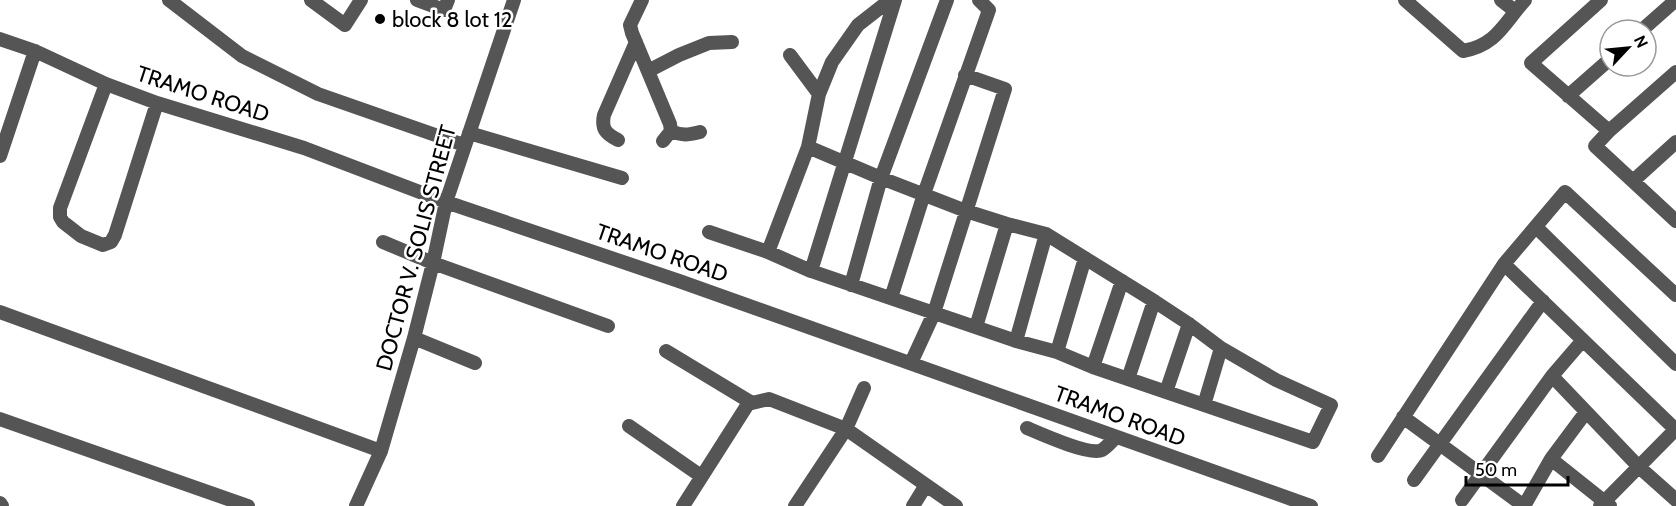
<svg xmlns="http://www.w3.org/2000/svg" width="1676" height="506" viewBox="0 0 1676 506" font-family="Cabin,sans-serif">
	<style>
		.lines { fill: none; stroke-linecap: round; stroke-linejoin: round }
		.minor { stroke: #555; stroke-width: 14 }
		.poi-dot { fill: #000; stroke: #fff; stroke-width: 2 }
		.labels { text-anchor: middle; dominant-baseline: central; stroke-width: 5; stroke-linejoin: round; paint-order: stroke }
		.poi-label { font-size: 22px; fill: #000; stroke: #fff; text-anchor: start }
		.street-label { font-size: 22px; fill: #000; stroke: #fff }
	</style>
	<rect width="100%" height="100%" fill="#fff"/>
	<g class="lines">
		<path class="minor" d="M 169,0 L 242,56 L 318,94 L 464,145
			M 311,0 L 345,25 L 361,0
			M 417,0 L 444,10 L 448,0
			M 642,0 L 630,25 L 632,33 L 670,124 L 671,131 L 663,141
			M 1405,0 L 1463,51 C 1497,45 1504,23 1525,0
			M 1501,0 L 1515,11
			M 1601,0 L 1531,63 L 1609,131 L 1595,146 L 1676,221
			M 1642,30 L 1676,0
			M 0,39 L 35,51 L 106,84 L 157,103 L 304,148 L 446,202 L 679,281 L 1311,506
			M 790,55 L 819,94
			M 648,71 L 679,55 L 709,43 L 732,42
			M 106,84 L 60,208 L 60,217 L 63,222 L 81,236 L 103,245 L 111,242 L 115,235 L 157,103
			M 1568,96 L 1610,59
			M 671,131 C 682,136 688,135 700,132
			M 1609,131 L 1676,72
			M 469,133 L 622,178
			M 618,140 C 606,134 601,129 604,115 L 636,42
			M 0,156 L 35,51
			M 1633,181 L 1676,142
			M 1536,227 L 1676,364
			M 709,232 L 768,252 L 811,271 L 1016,341 L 1057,352 L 1093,367 L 1313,442 L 1331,405 L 1276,380 L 1221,348 L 1189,324 L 1154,301 L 1046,234 L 1007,224 L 966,211 L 881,178 L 808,147
			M 383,242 L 433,263 L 608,326
			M 768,252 L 808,147 L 819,94 L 832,62 L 858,25 L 890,0
			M 1504,264 L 1676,430
			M 811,271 L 895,0
			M 851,285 L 881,178 L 947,0
			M 891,298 L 924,194 L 989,10 L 979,0
			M 0,312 L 381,451
			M 976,327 L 1007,224
			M 414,338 L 475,363
			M 1016,341 L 1046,234
			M 666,351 L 752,403 L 769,399 L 846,429 L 956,506
			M 1057,352 L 1085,258
			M 911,363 L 934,313 L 1005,89 L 965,75
			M 1093,367 L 1122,281
			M 1552,376 L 1583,340
			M 1128,379 L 1154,301
			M 1166,392 L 1189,324
			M 1204,405 L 1221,348
			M 1403,417 L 1524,506
			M 0,419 L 248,506
			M 629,426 L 701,476
			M 1027,428 C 1041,434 1090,456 1102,450 C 1107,447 1112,441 1116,437
			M 1378,456 L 1504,264 L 1565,192 L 1676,295
			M 1551,459 L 1586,412
			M 1414,480 L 1543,301
			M 1462,500 L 1552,376 L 1639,467 L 1676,500
			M 0,503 L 2,506
			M 356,506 L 381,451 L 414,338 L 433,263 L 446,202 L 514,0
			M 683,506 L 748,404 L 752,403
			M 795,506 L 846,429 L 864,388
			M 913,506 L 926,485
			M 1524,506 L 1551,459 L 1610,506
			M 1600,506 L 1676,429"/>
	</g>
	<circle class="poi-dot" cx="380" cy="19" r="6"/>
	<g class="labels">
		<g class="poi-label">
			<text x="392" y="19">block 8 lot 12</text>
		</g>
		<g class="street-label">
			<text transform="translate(203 94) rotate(18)">TRAMO ROAD</text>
			<text transform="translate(416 248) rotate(-75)">DOCTOR V. SOLIS STREET</text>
			<text transform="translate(662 253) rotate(19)">TRAMO ROAD</text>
			<text transform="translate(1120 416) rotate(20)">TRAMO ROAD</text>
		</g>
	</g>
	<g transform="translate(1628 48) rotate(64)"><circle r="28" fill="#ffffff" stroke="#999999" stroke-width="1.5"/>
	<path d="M0-4.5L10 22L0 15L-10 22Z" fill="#000000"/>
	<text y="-9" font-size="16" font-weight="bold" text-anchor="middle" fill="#000000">N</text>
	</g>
	<path d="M1466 476v9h102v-9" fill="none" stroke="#000000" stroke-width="3"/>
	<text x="1475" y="476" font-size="18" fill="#000000" stroke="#ffffff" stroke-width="4.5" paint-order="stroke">50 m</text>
</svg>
